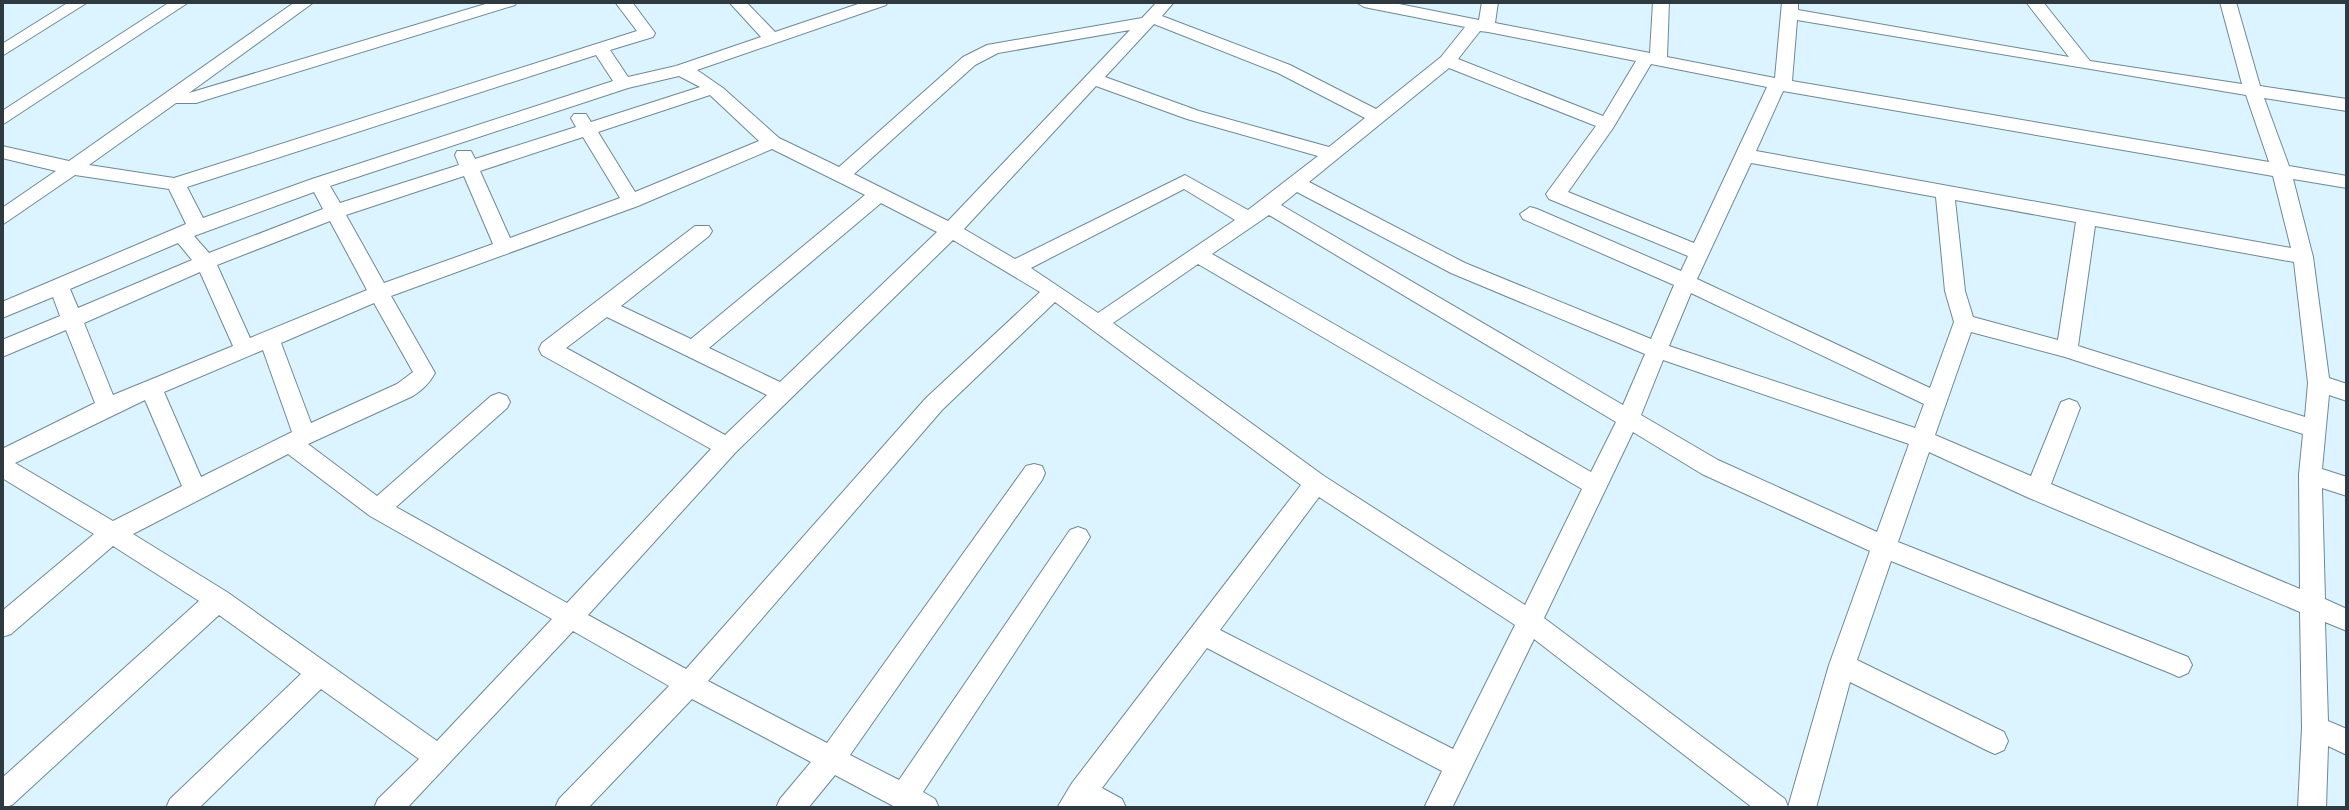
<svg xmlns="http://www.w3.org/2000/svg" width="2349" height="810" viewBox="0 0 2349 810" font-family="'Public Sans',sans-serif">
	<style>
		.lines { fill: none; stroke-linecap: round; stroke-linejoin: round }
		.minor-casing { stroke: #6e8996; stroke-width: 2 }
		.minor { fill: #fff; fill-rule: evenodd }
	</style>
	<rect width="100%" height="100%" fill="#dcf4ff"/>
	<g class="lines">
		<g class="minor-casing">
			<path id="minor" d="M 69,2 L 88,2 L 2,56 L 2,44 Z
				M 170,2 L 189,2 L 2,125 L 2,111 Z
				M 295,2 L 314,2 L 189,93 L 492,2 L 517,2 L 515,5 L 196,103 L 176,103 L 89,165 L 174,178 L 637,31 L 615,2 L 632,2 L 655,33 L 653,37 L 610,50 L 628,77 L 676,66 L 761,37 L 729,2 L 746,2 L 775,32 L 864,2 L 888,2 L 886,5 L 697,70 L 723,88 L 779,138 L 839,167 L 963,57 L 987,45 L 1142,18 L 1157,2 L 1174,2 L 1162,16 L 1290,65 L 1376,109 L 1441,57 L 1465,27 L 1364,7 L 1356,2 L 1389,2 L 1479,20 L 1482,2 L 1498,2 L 1495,23 L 1650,53 L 1653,2 L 1669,2 L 1667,57 L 1775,78 L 1782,2 L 1798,2 L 1798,10 L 2069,57 L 2026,2 L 2043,2 L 2090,61 L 2242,84 L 2220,2 L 2236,2 L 2260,86 L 2347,99 L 2347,111 L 2264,98 L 2289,166 L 2347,176 L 2347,188 L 2293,179 L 2313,257 L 2329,378 L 2347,384 L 2347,401 L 2329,395 L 2322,469 L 2347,477 L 2347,496 L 2322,488 L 2325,599 L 2347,609 L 2347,631 L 2325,622 L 2328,721 L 2347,729 L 2347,755 L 2328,746 L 2326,808 L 2298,808 L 2302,728 L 2300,612 L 2029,498 L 1929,452 L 1898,542 L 2188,657 L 2192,665 L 2188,673 L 2179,677 L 2170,673 L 1891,561 L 1857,660 L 2004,732 L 2008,741 L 2004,750 L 1995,754 L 1986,750 L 1850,682 L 1816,808 L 1753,808 L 1534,639 L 1452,808 L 1424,808 L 1442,771 L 1207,648 L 1102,788 L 1122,799 L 1126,808 L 1057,808 L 1072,783 L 1301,485 L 1055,302 L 942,410 L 708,681 L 827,743 L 1026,466 L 1034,464 L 1042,466 L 1045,473 L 1042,480 L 850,755 L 899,780 L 1070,530 L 1078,527 L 1086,530 L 1090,537 L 1086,544 L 923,792 L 935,799 L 939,808 L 897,808 L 835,775 L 808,808 L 776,808 L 780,799 L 811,762 L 692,699 L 588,808 L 555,808 L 559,799 L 669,686 L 573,631 L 407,808 L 374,808 L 378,799 L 419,759 L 321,689 L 199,808 L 166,808 L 170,799 L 301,674 L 219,615 L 12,805 L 2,808 L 2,778 L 199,601 L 113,546 L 11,634 L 2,637 L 2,611 L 94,534 L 2,478 L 2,449 L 95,403 L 66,330 L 2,357 L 2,340 L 60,316 L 53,297 L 2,318 L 2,302 L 186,224 L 169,189 L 75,175 L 2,225 L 2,208 L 56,171 L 2,158 L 2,146 L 69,161 ZM 1797,20 L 2246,95 L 2269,162 L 1792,81 ZM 1154,24 L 1278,73 L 1365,118 L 1329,147 L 1199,111 L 1105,77 ZM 1130,30 L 948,221 L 854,174 L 975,65 L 998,53 ZM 1480,31 L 1488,32 L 1636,61 L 1603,116 L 1458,59 ZM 596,55 L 613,81 L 312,179 L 203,218 L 187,187 ZM 1651,64 L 1767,87 L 1694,243 L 1568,192 L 1613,128 ZM 1449,68 L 1596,126 L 1546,194 L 1549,199 L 1688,256 L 1681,271 L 1537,209 L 1530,207 L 1520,214 L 1523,219 L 1674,285 L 1651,339 L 1465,263 L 1309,182 ZM 679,76 L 700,87 L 591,122 L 586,114 L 574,114 L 571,118 L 576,127 L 475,159 L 471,151 L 457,151 L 455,155 L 459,165 L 340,203 L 330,186 L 628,88 ZM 1096,86 L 1187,119 L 1318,156 L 1248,210 L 1185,175 L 1015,259 L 964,229 ZM 1783,91 L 2273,176 L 2291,248 L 1756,151 ZM 710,95 L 759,141 L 635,192 L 598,132 ZM 583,137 L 620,198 L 510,238 L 480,171 ZM 772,149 L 865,195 L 691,339 L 621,306 L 709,236 L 712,231 L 709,226 L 695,226 L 542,343 L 539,349 L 542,355 L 711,449 L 567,603 L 396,507 L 507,408 L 510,402 L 507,396 L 499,393 L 491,396 L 377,496 L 308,444 L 413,396 C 423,389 429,384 435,373 L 391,296 L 638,206 ZM 1751,163 L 1936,197 L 1945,291 L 1954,322 L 1930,388 L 1697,279 ZM 464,176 L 493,244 L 384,283 L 346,215 ZM 1184,189 L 1235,220 L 1098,313 L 1031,268 ZM 314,192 L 323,209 L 209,253 L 194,236 ZM 1297,192 L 1451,273 L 1645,354 L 1623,405 L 1281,205 ZM 1955,200 L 2076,222 L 2058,340 L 1973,317 L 1965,291 ZM 881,203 L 937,232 L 780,382 L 709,348 ZM 1269,215 L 1616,422 L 1591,472 L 1212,254 ZM 330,221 L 367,290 L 250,338 L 217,265 ZM 2095,226 L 2294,262 L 2308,383 L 2305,417 L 2078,346 ZM 953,240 L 1040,292 L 926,398 L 686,669 L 588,615 L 735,453 ZM 178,243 L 192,260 L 78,308 L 70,289 ZM 1198,264 L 1582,489 L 1525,605 L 1324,476 L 1113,323 ZM 200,272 L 233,346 L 113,395 L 84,323 ZM 1691,293 L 1924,404 L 1915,428 L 1669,346 ZM 374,303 L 413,372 L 397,384 L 311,423 L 281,343 ZM 607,317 L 767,395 L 725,435 L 566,348 ZM 1971,332 L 2065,357 L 2303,434 L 2299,474 L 2300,589 L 2051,484 L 2080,408 L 2077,402 L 2069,399 L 2061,402 L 2031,476 L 1935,435 ZM 263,350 L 292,432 L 201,477 L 164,392 ZM 1663,360 L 1909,444 L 1877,532 L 1718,460 L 1641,415 ZM 145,400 L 182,486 L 113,521 L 15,463 ZM 1633,432 L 1702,474 L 1870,551 L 1829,665 L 1788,807 L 1785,799 L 1544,618 ZM 288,454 L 370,516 L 552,619 L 437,741 L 227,592 L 133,534 ZM 1319,497 L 1515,625 L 1453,749 L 1220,630 Z"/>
		</g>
		<use href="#minor" class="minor"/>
	</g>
	<rect width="2349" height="810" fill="none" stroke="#2e3a3f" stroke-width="8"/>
</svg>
